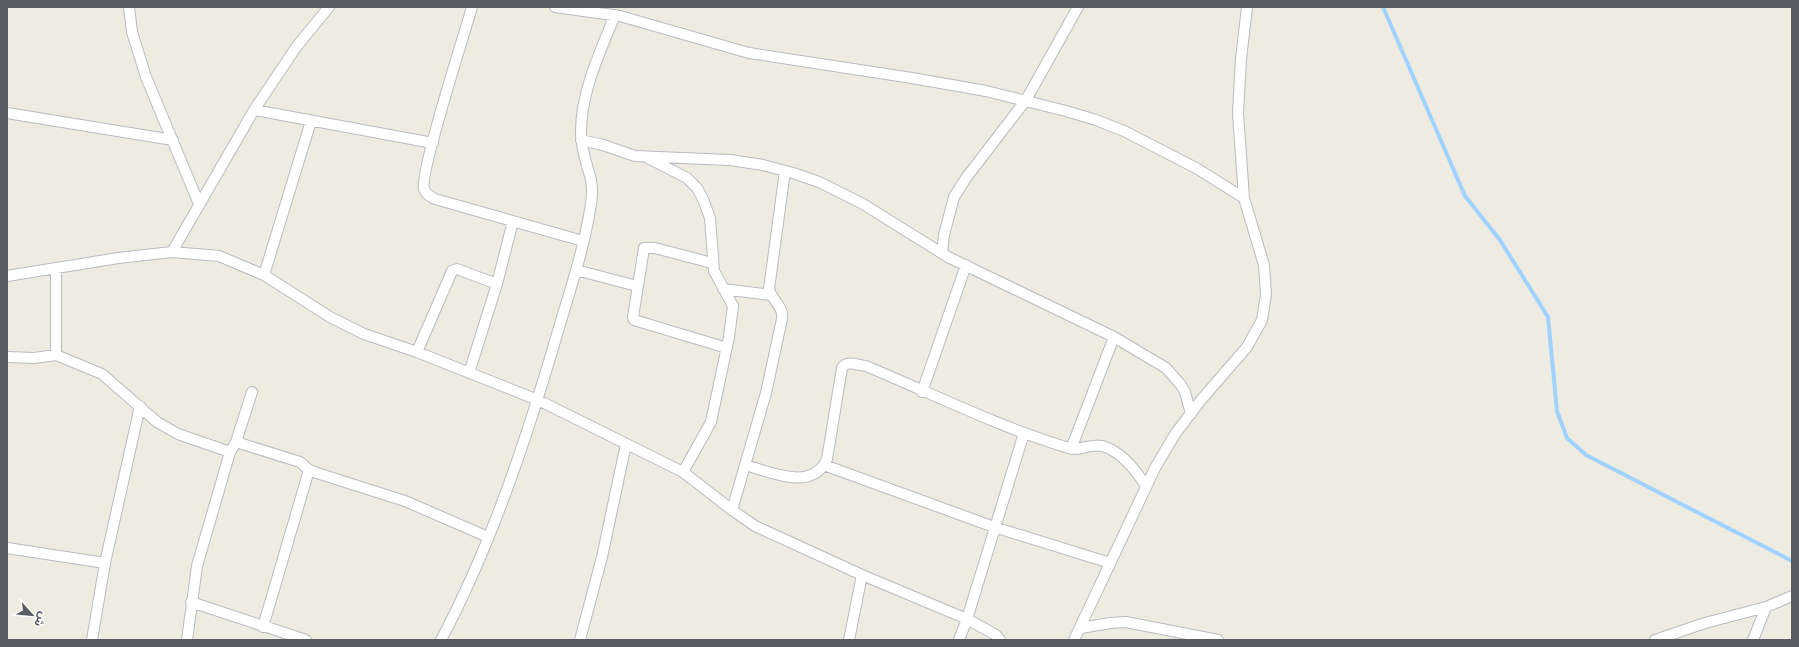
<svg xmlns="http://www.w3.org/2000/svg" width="1799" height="647" viewBox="0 0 1799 647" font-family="'PT Sans','Noto Sans Arabic',sans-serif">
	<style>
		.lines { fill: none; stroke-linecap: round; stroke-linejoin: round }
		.stream { stroke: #9fd2ff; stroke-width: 4 }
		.minor-casing { stroke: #b9bbc1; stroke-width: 12 }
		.minor { stroke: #fff; stroke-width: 10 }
	</style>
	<rect width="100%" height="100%" fill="#eeebe1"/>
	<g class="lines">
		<path class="stream" d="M 1383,7 L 1465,196 L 1500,240 L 1548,317 L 1557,411 L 1567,438 L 1586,455 L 1792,561"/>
		<g class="minor-casing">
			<path id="minor" d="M 129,7 L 132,32 L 146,77 L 199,204
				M 472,7 C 465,32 419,175 424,189 C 426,195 431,197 435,199 L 583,241
				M 555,7 L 620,16 L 749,53 L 912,78 L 986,91 L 1066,111 L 1096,120 L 1124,131 L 1196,168 L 1244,198
				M 254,110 L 433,143
				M 7,113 L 173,140
				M 581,140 L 603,145 L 635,156 L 730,160 L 763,165 L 793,173 L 819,182 L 863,204 L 948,257 L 1114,337 L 1166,368 L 1181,385 L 1185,392 L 1191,414
				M 648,158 L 687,178 L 697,188 L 703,199 L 710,218 L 714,271 L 733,306 L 729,337 L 711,422 L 683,472
				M 172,252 L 254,110 L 297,46 L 329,7
				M 942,253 L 944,235 L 954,197 L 966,178 L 1026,100 L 1078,7
				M 712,263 L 655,248 L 644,248 L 633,317 L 634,320 L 727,348
				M 56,268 L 56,355
				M 576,270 L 637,286
				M 264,275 L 311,121
				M 7,276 L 118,258 L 172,252 L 219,256 L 264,275 L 330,317 L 364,334 L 417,352 L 538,400 L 683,472 L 732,510 L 755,526 L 862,575 L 967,619 L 996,635 L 1000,640
				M 723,289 L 771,295
				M 417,352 L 452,271 L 457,269 L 497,284
				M 7,357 L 34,358 L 56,355 L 102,374 L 157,422 L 178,434 L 230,452
				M 469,373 L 497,284 L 513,221
				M 922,392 L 966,265
				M 236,442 L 300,462 L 309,470 L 320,474 L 405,501 L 488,537
				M 1071,449 L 1114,337
				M 745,465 C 770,472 813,492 827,459 L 842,368 C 847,360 857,365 866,366 C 933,394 999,427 1069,448 C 1081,452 1092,441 1108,448 C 1125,456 1136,471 1146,486
				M 824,465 L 994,527 L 1110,563
				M 732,510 L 766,393 L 782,319 C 784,307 772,300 769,289 L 785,171
				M 7,548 L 105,563
				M 191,602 L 306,640
				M 263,627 L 309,470
				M 1081,628 L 1110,623 L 1126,622 L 1218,640
				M 92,640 L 105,563 L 140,406
				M 187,640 L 197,566 L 230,452 L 236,442 L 252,392
				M 441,640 C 491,546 526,440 556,338 C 568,296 583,253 590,210 C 592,200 593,190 591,180 C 587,164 581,150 581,132 C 581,92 600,52 615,15
				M 580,640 L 602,557 L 626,444
				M 849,640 L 862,575
				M 959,640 L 967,619 L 1024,433
				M 1074,640 L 1155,468 L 1175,434 L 1201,400 L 1247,347 L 1262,320 L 1266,295 L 1264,265 L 1244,198 L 1238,113 L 1241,59 L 1247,7
				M 1655,640 L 1705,623 L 1766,607 L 1792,596
				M 1753,640 L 1766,607"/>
		</g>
		<use href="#minor" class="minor"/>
	</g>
	<rect width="1799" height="647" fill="none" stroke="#595d63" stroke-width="16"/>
	<g transform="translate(32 615) rotate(117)" stroke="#ffffff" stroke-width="3" paint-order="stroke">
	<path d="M0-3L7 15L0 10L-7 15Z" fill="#595d63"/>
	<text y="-6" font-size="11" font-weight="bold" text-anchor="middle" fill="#595d63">ش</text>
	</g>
</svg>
